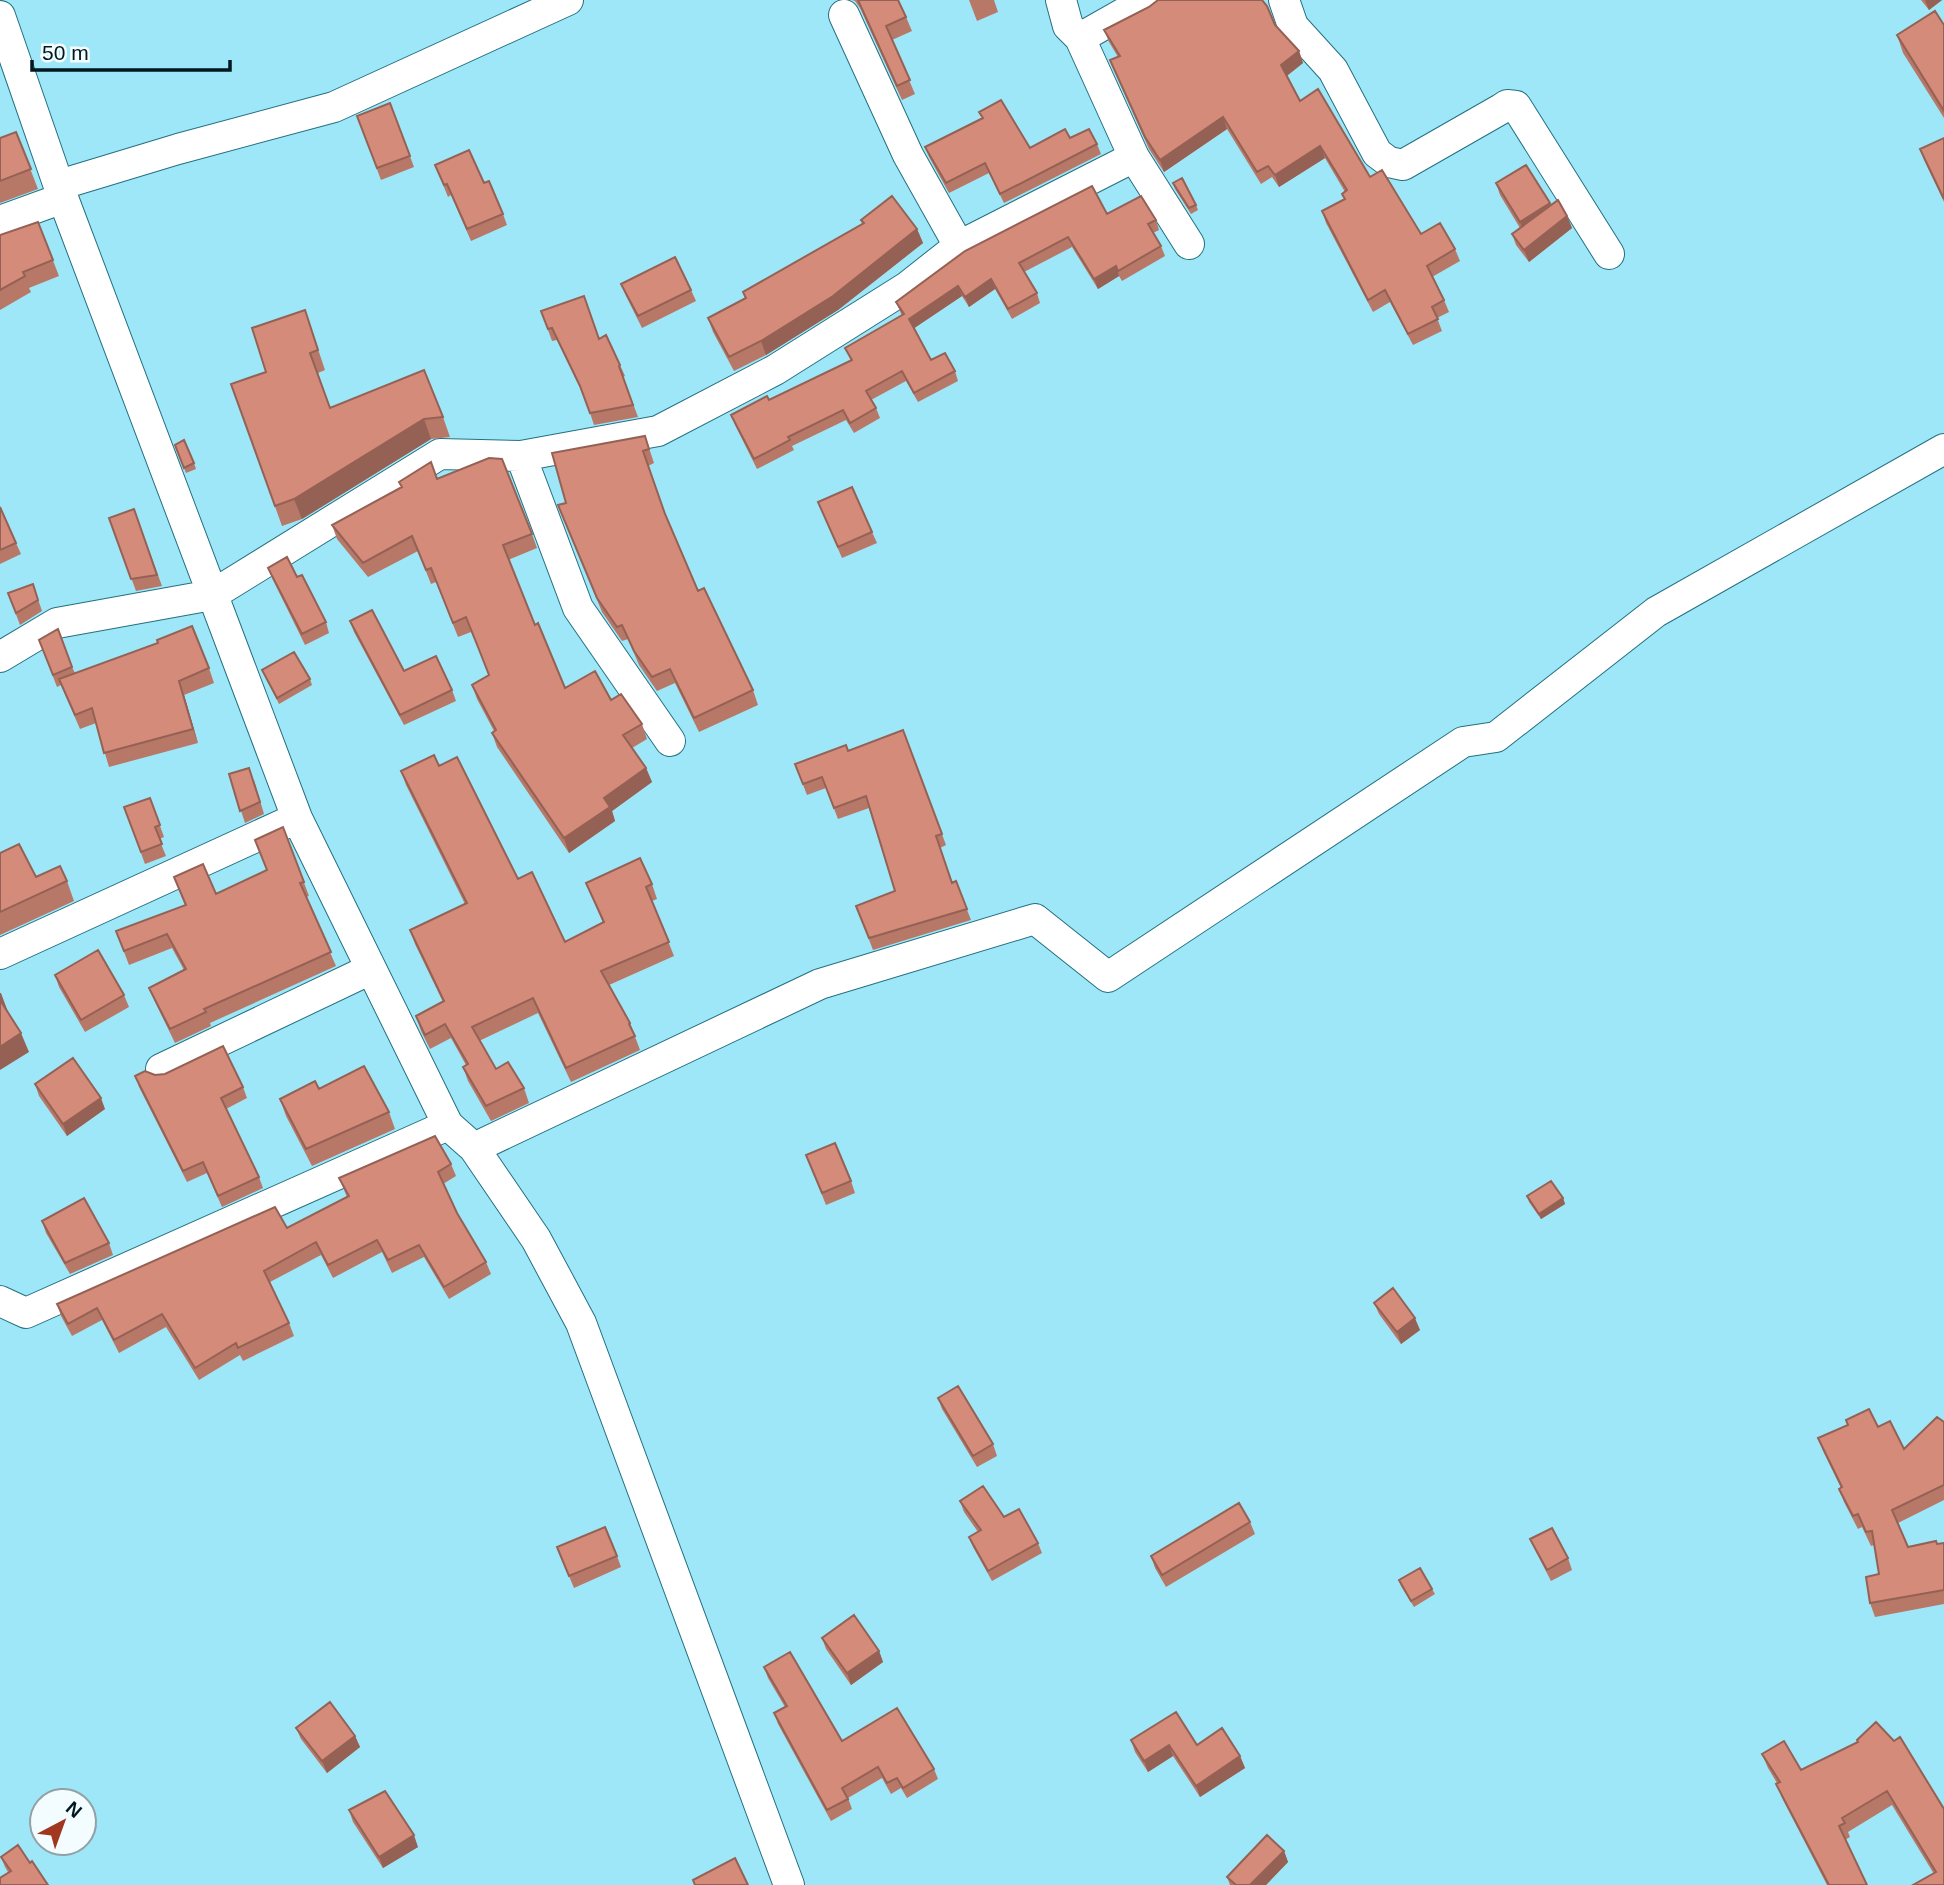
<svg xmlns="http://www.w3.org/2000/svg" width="1944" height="1885" viewBox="0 0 1944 1885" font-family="Helvetica,sans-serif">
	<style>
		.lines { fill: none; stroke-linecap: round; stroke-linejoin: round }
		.minor-casing { stroke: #247080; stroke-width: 32 }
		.minor { stroke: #fff; stroke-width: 30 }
		.wall { fill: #b77868 }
		.shaded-wall { fill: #956155 }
		.building { fill: #d58b79; stroke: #956155; stroke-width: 2 }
	</style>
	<rect width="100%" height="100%" fill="#9de7f8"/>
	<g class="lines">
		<g class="minor-casing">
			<path id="minor" d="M 1061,0 L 1068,26 L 1080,38 L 1134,157 L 1189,244
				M 1284,0 L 1293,26 L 1333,70 L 1377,153 L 1389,162 L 1403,165 L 1501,109 L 1507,105 L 1516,106 L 1609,254
				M 844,15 L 908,155 L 959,246
				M 0,16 L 63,198 L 297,818 L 448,1125 L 474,1148 L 536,1239 L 581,1323 L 789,1885
				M 1080,38 L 1147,0
				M 59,185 L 178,149 L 334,107 L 568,0
				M 0,221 L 63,198
				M 521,456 L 578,608 L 670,741
				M 0,657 L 57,623 L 212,595 L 440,454 L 521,456 L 658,431 L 775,370 L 907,287 L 959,246 L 1134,157
				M 0,954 L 297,818
				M 161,1069 L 371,969
				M 474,1148 L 820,984 L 1035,919 L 1108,977 L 1463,742 L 1496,737 L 1656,612 L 1944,449
				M 0,1301 L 26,1313 L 448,1125"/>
		</g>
		<use href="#minor" class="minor"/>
	</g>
	<path class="wall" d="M 852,0 L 898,0 L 906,17 L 912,31 L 892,40 L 915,94 L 902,100 L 860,8 L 855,1 Z
		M 969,0 L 994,0 L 998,12 L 977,21 Z
		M 1921,0 L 1942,0 L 1929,10 Z
		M 1275,25 L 1299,51 L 1303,63 L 1287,76 L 1300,101 L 1370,177 L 1421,234 L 1455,249 L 1460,261 L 1432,277 L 1444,300 L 1449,312 L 1437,318 L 1442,331 L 1413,345 L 1390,302 L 1373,312 L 1326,223 L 1322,211 L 1344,199 L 1342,194 L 1345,192 L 1325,158 L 1279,187 L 1272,177 L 1261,184 L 1227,129 L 1164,172 L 1149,149 L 1115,72 L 1110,60 L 1118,57 L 1109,42 L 1104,30 Z
		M 1944,25 L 1944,118 L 1903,53 L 1897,35 Z
		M 390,103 L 414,167 L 381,180 L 357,116 Z
		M 979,112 L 1030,148 L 1070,138 L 1097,144 L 1101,154 L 1004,203 L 989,173 L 949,193 L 929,157 L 925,147 L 982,118 Z
		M 16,132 L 38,189 L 0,203 L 0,138 Z
		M 1944,138 L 1944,202 L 1924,160 L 1920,149 Z
		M 435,165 L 484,183 L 503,214 L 507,225 L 471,241 L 451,195 L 448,197 Z
		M 1173,183 L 1196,205 L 1198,210 L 1191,214 L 1175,189 Z
		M 1496,183 L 1550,203 L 1551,205 L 1567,216 L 1572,228 L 1529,262 L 1516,245 L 1512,234 L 1520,228 L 1500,195 Z
		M 1107,214 L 1156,220 L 1159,230 L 1153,233 L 1161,246 L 1165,256 L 1122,281 L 1119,276 L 1098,289 L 1072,247 L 1024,272 L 1037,293 L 1040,303 L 1012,319 L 995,289 L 969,307 L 962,296 L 914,328 L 931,360 L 955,371 L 958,381 L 918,402 L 906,381 L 871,400 L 876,408 L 880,418 L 854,433 L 846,420 L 792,446 L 794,450 L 757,469 L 735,425 L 731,415 L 769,400 L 851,361 L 845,348 L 902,316 L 896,302 Z
		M 861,220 L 917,229 L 923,243 L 838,310 L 766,355 L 734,371 L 713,332 L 708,318 L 745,298 L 743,292 L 862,224 Z
		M 38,222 L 59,276 L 29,288 L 31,292 L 0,310 L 0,235 Z
		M 621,284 L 691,290 L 696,301 L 642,328 L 626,296 Z
		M 305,310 L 325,370 L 318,373 L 330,408 L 443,417 L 450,437 L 431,439 L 302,519 L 282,526 L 231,384 L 266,372 Z
		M 541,311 L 599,339 L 620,365 L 625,376 L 623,377 L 638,417 L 594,425 L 585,398 L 557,340 L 552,341 Z
		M 645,436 L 654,463 L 648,466 L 666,516 L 698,591 L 753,690 L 758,705 L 699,732 L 675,683 L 657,691 L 639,665 L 628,639 L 622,641 L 602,612 L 558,505 L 566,503 Z
		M 175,445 L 194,463 L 196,469 L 186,473 Z
		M 437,479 L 532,534 L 537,548 L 508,560 L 535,625 L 565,688 L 611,700 L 642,724 L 647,739 L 632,748 L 646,768 L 652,782 L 612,811 L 615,821 L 569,853 L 497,747 L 492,733 L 494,731 L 477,699 L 472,685 L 489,675 L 484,662 L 471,632 L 458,637 L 436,582 L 431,584 L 418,551 L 368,577 L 337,539 L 332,525 Z
		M 818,502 L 872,532 L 877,543 L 842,558 Z
		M 0,507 L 21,554 L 0,564 Z
		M 134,509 L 162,586 L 136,591 L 109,518 Z
		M 268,568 L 297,577 L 326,622 L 329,633 L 305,645 L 272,578 Z
		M 33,584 L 42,611 L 20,625 L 8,593 Z
		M 350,621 L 404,671 L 452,690 L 456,701 L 404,725 L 354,632 Z
		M 39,640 L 72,667 L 75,673 L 209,668 L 214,683 L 184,695 L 198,743 L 109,767 L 96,723 L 80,729 L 61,685 L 57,687 Z
		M 262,670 L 310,679 L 312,685 L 279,704 Z
		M 903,730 L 946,845 L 940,848 L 952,883 L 956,881 L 971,920 L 873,950 L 856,906 L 895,891 L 869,808 L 838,819 L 826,788 L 807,795 L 795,764 L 848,751 Z
		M 439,766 L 518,879 L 565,942 L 603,923 L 586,883 L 652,884 L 657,899 L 652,901 L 674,956 L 609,985 L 630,1023 L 640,1050 L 571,1082 L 538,1013 L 479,1041 L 496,1069 L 524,1088 L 529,1103 L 491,1121 L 468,1081 L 463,1067 L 466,1065 L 451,1038 L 430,1049 L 421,1031 L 416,1016 L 443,1002 L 415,944 L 410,930 L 465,904 L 406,785 L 401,771 Z
		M 229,774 L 254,780 L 264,814 L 245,823 Z
		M 150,798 L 164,837 L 159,839 L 166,856 L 145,864 L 124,807 Z
		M 283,827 L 309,896 L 306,897 L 336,966 L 210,1023 L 211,1026 L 175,1043 L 155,1002 L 149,988 L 184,970 L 172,948 L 129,965 L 116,931 L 185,905 L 174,877 L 216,894 L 267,870 Z
		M 0,853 L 36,877 L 67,881 L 74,901 L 0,935 Z
		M 55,975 L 124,995 L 129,1007 L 85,1032 L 59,987 Z
		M 155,1075 L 243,1087 L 247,1098 L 226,1109 L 259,1177 L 263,1188 L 222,1207 L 207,1173 L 187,1182 L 139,1087 L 135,1076 Z
		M 35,1084 L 105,1109 L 67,1136 L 39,1096 Z
		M 319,1089 L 389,1112 L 395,1129 L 312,1166 L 286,1116 L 280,1099 Z
		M 806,1155 L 851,1181 L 855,1193 L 826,1205 Z
		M 451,1164 L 456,1176 L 443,1184 L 457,1213 L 486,1262 L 491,1274 L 449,1299 L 424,1257 L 392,1273 L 382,1252 L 333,1278 L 321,1255 L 270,1282 L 289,1323 L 294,1336 L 243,1361 L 240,1355 L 199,1380 L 166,1327 L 119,1353 L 102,1320 L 72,1336 L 61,1316 L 57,1304 L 287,1228 L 347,1197 L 339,1178 Z
		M 1527,1196 L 1563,1198 L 1565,1204 L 1541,1219 L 1529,1202 Z
		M 42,1221 L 109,1243 L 113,1255 L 70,1274 L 46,1233 Z
		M 1374,1303 L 1420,1330 L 1401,1344 L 1379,1314 Z
		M 938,1398 L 993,1444 L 997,1456 L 977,1467 L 942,1409 Z
		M 1944,1422 L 1944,1500 L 1898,1523 L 1908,1547 L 1944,1543 L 1944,1604 L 1875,1617 L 1870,1603 L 1879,1574 L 1874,1545 L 1871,1546 L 1862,1527 L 1858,1529 L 1844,1502 L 1839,1489 L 1841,1488 L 1823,1451 L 1818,1438 L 1878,1427 L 1904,1449 Z
		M 960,1501 L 1004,1517 L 1038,1543 L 1042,1553 L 992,1581 L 973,1547 L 969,1537 L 978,1532 L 964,1512 Z
		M 1250,1522 L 1255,1534 L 1166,1587 L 1155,1568 L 1151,1556 Z
		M 1530,1539 L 1568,1558 L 1572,1570 L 1551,1581 L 1535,1550 Z
		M 557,1547 L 617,1556 L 621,1567 L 574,1588 Z
		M 1399,1580 L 1432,1589 L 1435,1594 L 1414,1607 L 1401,1586 Z
		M 822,1638 L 879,1651 L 883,1662 L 851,1685 L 826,1649 Z
		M 764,1667 L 842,1741 L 934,1769 L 938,1779 L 907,1798 L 901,1788 L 891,1794 L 882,1778 L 848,1798 L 852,1809 L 831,1821 L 778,1724 L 774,1713 L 785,1707 L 768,1678 Z
		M 296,1728 L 355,1736 L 360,1747 L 327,1773 L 301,1739 Z
		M 1131,1740 L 1197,1745 L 1240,1756 L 1245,1768 L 1200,1797 L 1173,1756 L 1148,1772 L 1135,1752 Z
		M 1857,1740 L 1944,1885 L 1934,1874 L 1892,1805 L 1848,1832 L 1850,1837 L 1845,1840 L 1867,1885 L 1827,1885 L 1782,1798 L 1777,1783 L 1768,1768 L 1762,1754 L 1801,1770 L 1858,1743 Z
		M 349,1810 L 418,1847 L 383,1868 L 353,1822 Z
		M 1284,1851 L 1288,1862 L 1266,1885 L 1230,1885 L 1227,1877 Z
		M 1,1857 L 30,1863 L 8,1872 L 5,1867 Z"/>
	<path class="shaded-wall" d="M 1925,0 L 1942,0 L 1929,10 Z
		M 1299,51 L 1303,63 L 1285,77 L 1281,65 Z
		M 1223,117 L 1227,129 L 1164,172 L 1160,160 Z
		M 1320,146 L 1325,158 L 1279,187 L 1275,175 Z
		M 1550,203 L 1554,215 L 1524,234 L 1520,222 Z
		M 1567,216 L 1572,228 L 1529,262 L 1524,250 Z
		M 917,229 L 923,243 L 838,310 L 766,355 L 761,341 Z
		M 1116,266 L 1119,276 L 1098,289 L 1094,279 Z
		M 991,279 L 995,289 L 969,307 L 965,297 Z
		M 958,286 L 962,296 L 913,329 L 909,319 Z
		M 424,419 L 431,439 L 302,519 L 294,499 Z
		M 179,681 L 184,695 L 198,743 L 193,729 Z
		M 646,768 L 652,782 L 612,811 L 615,821 L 569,853 L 564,838 L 604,798 Z
		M 0,993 L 1,993 L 8,1012 L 0,1003 Z
		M 21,1033 L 29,1052 L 0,1070 L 0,1047 Z
		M 101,1098 L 105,1109 L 67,1136 L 63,1124 Z
		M 1563,1198 L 1565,1204 L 1541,1219 L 1539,1214 Z
		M 1415,1318 L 1420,1330 L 1401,1344 L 1397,1332 Z
		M 879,1651 L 883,1662 L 851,1685 L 847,1673 Z
		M 355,1736 L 360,1747 L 327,1773 L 322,1761 Z
		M 1169,1745 L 1173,1756 L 1148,1772 L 1144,1761 Z
		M 1240,1756 L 1245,1768 L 1200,1797 L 1196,1786 Z
		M 414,1835 L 418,1847 L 383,1868 L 379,1857 Z
		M 1284,1851 L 1288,1862 L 1266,1885 L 1250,1885 Z"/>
	<path class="building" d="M 858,0 L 898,0 L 906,17 L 886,26 L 910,80 L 897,86 Z
		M 1158,0 L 1262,0 L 1267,6 L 1275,25 L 1299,51 L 1281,65 L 1300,101 L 1318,89 L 1370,177 L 1382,170 L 1421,234 L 1440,223 L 1455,249 L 1427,266 L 1444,300 L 1432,307 L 1438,319 L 1408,334 L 1385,290 L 1368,300 L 1322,211 L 1345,199 L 1342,194 L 1347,190 L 1320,146 L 1275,175 L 1268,166 L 1257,172 L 1223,117 L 1160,160 L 1145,137 L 1110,60 L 1120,56 L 1104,30 L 1149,7 Z
		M 1935,11 L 1944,25 L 1944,111 L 1897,35 Z
		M 1001,100 L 1030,148 L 1065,129 L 1070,138 L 1089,129 L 1097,144 L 1000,194 L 985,163 L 946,183 L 925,147 L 983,118 L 979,112 Z
		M 390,103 L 410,156 L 377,168 L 357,116 Z
		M 16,132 L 31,169 L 0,181 L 0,138 Z
		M 1944,138 L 1944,199 L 1920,149 Z
		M 469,150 L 484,183 L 489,181 L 503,214 L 467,229 L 447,184 L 444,185 L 435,165 Z
		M 1526,165 L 1550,203 L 1520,222 L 1496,183 Z
		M 1182,178 L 1196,205 L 1189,208 L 1173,183 Z
		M 1092,186 L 1107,214 L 1141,196 L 1156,220 L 1148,224 L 1161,246 L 1118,271 L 1116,266 L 1094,279 L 1068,237 L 1019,263 L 1037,293 L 1008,309 L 991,279 L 965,297 L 958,286 L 909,319 L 931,360 L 945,353 L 955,371 L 914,393 L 902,371 L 866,391 L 876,408 L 850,423 L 843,410 L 788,437 L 790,440 L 754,459 L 731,415 L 767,396 L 769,400 L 852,360 L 845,348 L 904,314 L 896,302 L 965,251 Z
		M 892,196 L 917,229 L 833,296 L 761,341 L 729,357 L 708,318 L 746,298 L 743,292 L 864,223 L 861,220 Z
		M 1558,200 L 1567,216 L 1524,250 L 1512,234 Z
		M 38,222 L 53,260 L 23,272 L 25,276 L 0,290 L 0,235 Z
		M 675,257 L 691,290 L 638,316 L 621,284 Z
		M 584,296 L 599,339 L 606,335 L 620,365 L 619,366 L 633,405 L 590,413 L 580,386 L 552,328 L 548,329 L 541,311 Z
		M 305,310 L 318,350 L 310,353 L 330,408 L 424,370 L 443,417 L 424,419 L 294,499 L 275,506 L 231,384 L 266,372 L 252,328 Z
		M 645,436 L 649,449 L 643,451 L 665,514 L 698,591 L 704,588 L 753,690 L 694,718 L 670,669 L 652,677 L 634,651 L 622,625 L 617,627 L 597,598 L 558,505 L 566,503 L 552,453 Z
		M 184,440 L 194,463 L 184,468 L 175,445 Z
		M 489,458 L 502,459 L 532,534 L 503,545 L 535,625 L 538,623 L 565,688 L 595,671 L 611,700 L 621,694 L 642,724 L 623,735 L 646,768 L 604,798 L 610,807 L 564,838 L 492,733 L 496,730 L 472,685 L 489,675 L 478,647 L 466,617 L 453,623 L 431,568 L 426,570 L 412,536 L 363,563 L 332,525 L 402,487 L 399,482 L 431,462 L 437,479 Z
		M 852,487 L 872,532 L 838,547 L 818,502 Z
		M 0,507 L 16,543 L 0,550 Z
		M 134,509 L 157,575 L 131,579 L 109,518 Z
		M 287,557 L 297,577 L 302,575 L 326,622 L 302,634 L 268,568 Z
		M 33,584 L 38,600 L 16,613 L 8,593 Z
		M 372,610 L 404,671 L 436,656 L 452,690 L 400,715 L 350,621 Z
		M 192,626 L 209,668 L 179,681 L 193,729 L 104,753 L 92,708 L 75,715 L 59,679 L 158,643 L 157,640 Z
		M 58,629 L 72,667 L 53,675 L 39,640 Z
		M 294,652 L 310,679 L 277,698 L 262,670 Z
		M 903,730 L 942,834 L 936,836 L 952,883 L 956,881 L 967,909 L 869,938 L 856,906 L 895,891 L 866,796 L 834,808 L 822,777 L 803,784 L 795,764 L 846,745 L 848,751 Z
		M 434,755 L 439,766 L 457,757 L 518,879 L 532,872 L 565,942 L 604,922 L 586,883 L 640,858 L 652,884 L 646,887 L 669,942 L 601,971 L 630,1023 L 629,1024 L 635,1036 L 566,1068 L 533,998 L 472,1027 L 496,1069 L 508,1062 L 524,1088 L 486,1106 L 463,1067 L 468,1064 L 445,1024 L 425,1035 L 416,1016 L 444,1001 L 410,930 L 467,903 L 401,771 Z
		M 249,768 L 260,802 L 240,811 L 229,774 Z
		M 150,798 L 160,825 L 155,827 L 162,844 L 141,852 L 124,807 Z
		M 283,827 L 304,882 L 300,883 L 331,952 L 204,1009 L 206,1012 L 170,1029 L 149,988 L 186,969 L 167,934 L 124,951 L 116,931 L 186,905 L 174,877 L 203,864 L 216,894 L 267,870 L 255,840 Z
		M 19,844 L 36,877 L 60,866 L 67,881 L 0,912 L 0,853 Z
		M 98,950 L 124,995 L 81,1020 L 55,975 Z
		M 0,1000 L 21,1033 L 0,1047 Z
		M 223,1046 L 243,1087 L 221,1098 L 259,1177 L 218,1196 L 203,1162 L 183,1171 L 135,1076 L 145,1071 L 155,1075 L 165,1074 Z
		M 73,1058 L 101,1098 L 63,1124 L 35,1084 Z
		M 364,1066 L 389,1112 L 306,1149 L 280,1099 L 315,1081 L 319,1089 Z
		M 435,1136 L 451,1164 L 438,1172 L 457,1213 L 486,1262 L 444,1287 L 419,1245 L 388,1260 L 377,1240 L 328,1265 L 316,1242 L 264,1271 L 289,1323 L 238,1348 L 236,1343 L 195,1368 L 162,1314 L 114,1340 L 97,1308 L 68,1324 L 57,1304 L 275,1207 L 287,1228 L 349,1196 L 339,1178 Z
		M 835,1143 L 851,1181 L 822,1193 L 806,1155 Z
		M 1551,1181 L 1563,1198 L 1539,1214 L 1527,1196 Z
		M 84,1198 L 109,1243 L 65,1263 L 42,1221 Z
		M 1393,1288 L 1415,1318 L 1397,1332 L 1374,1303 Z
		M 958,1386 L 993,1444 L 973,1456 L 938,1398 Z
		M 1869,1409 L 1878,1427 L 1890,1421 L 1904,1449 L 1937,1417 L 1944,1422 L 1944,1485 L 1892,1510 L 1908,1547 L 1936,1541 L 1937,1544 L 1944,1543 L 1944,1590 L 1870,1603 L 1866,1577 L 1879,1574 L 1872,1531 L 1866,1532 L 1858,1514 L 1853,1516 L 1839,1489 L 1842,1487 L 1818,1438 L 1848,1425 L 1846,1420 Z
		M 983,1486 L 1004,1517 L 1019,1509 L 1038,1543 L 988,1571 L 969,1537 L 981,1530 L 960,1501 Z
		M 1239,1503 L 1250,1522 L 1162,1575 L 1151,1556 Z
		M 605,1527 L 617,1556 L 569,1576 L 557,1547 Z
		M 1552,1528 L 1568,1558 L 1547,1570 L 1530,1539 Z
		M 1420,1568 L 1432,1589 L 1411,1601 L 1399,1580 Z
		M 854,1615 L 879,1651 L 847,1673 L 822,1638 Z
		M 790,1652 L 842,1741 L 897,1708 L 934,1769 L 903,1788 L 897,1778 L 887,1783 L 878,1767 L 842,1788 L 848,1799 L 827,1810 L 774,1713 L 787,1706 L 764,1667 Z
		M 330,1702 L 355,1736 L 322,1761 L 296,1728 Z
		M 1176,1712 L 1197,1745 L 1222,1728 L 1240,1756 L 1196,1786 L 1169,1745 L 1144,1761 L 1131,1740 Z
		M 1876,1722 L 1894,1741 L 1900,1737 L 1944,1809 L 1944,1885 L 1913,1885 L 1936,1872 L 1887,1791 L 1842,1818 L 1845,1823 L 1839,1826 L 1867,1885 L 1829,1885 L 1776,1784 L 1780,1782 L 1762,1754 L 1784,1741 L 1801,1770 L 1858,1742 L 1857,1740 Z
		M 385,1791 L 414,1835 L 379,1857 L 349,1810 Z
		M 1267,1835 L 1284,1851 L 1250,1885 L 1236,1885 L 1227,1877 Z
		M 18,1845 L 30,1863 L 32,1861 L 48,1885 L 0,1885 L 0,1878 L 11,1871 L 1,1857 Z
		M 735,1858 L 748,1885 L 695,1885 L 693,1880 Z"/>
	<g transform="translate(63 1822) rotate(41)"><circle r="33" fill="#f3fcfe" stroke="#92a1a5" stroke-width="2"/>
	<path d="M0-5L12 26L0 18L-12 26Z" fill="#a0371e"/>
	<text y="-10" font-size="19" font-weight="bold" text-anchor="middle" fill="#001920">N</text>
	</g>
	<path d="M32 60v10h198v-10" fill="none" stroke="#001920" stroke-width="3.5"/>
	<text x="42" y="60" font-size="21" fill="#001920" stroke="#f3fcfe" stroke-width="5" paint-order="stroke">50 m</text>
</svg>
